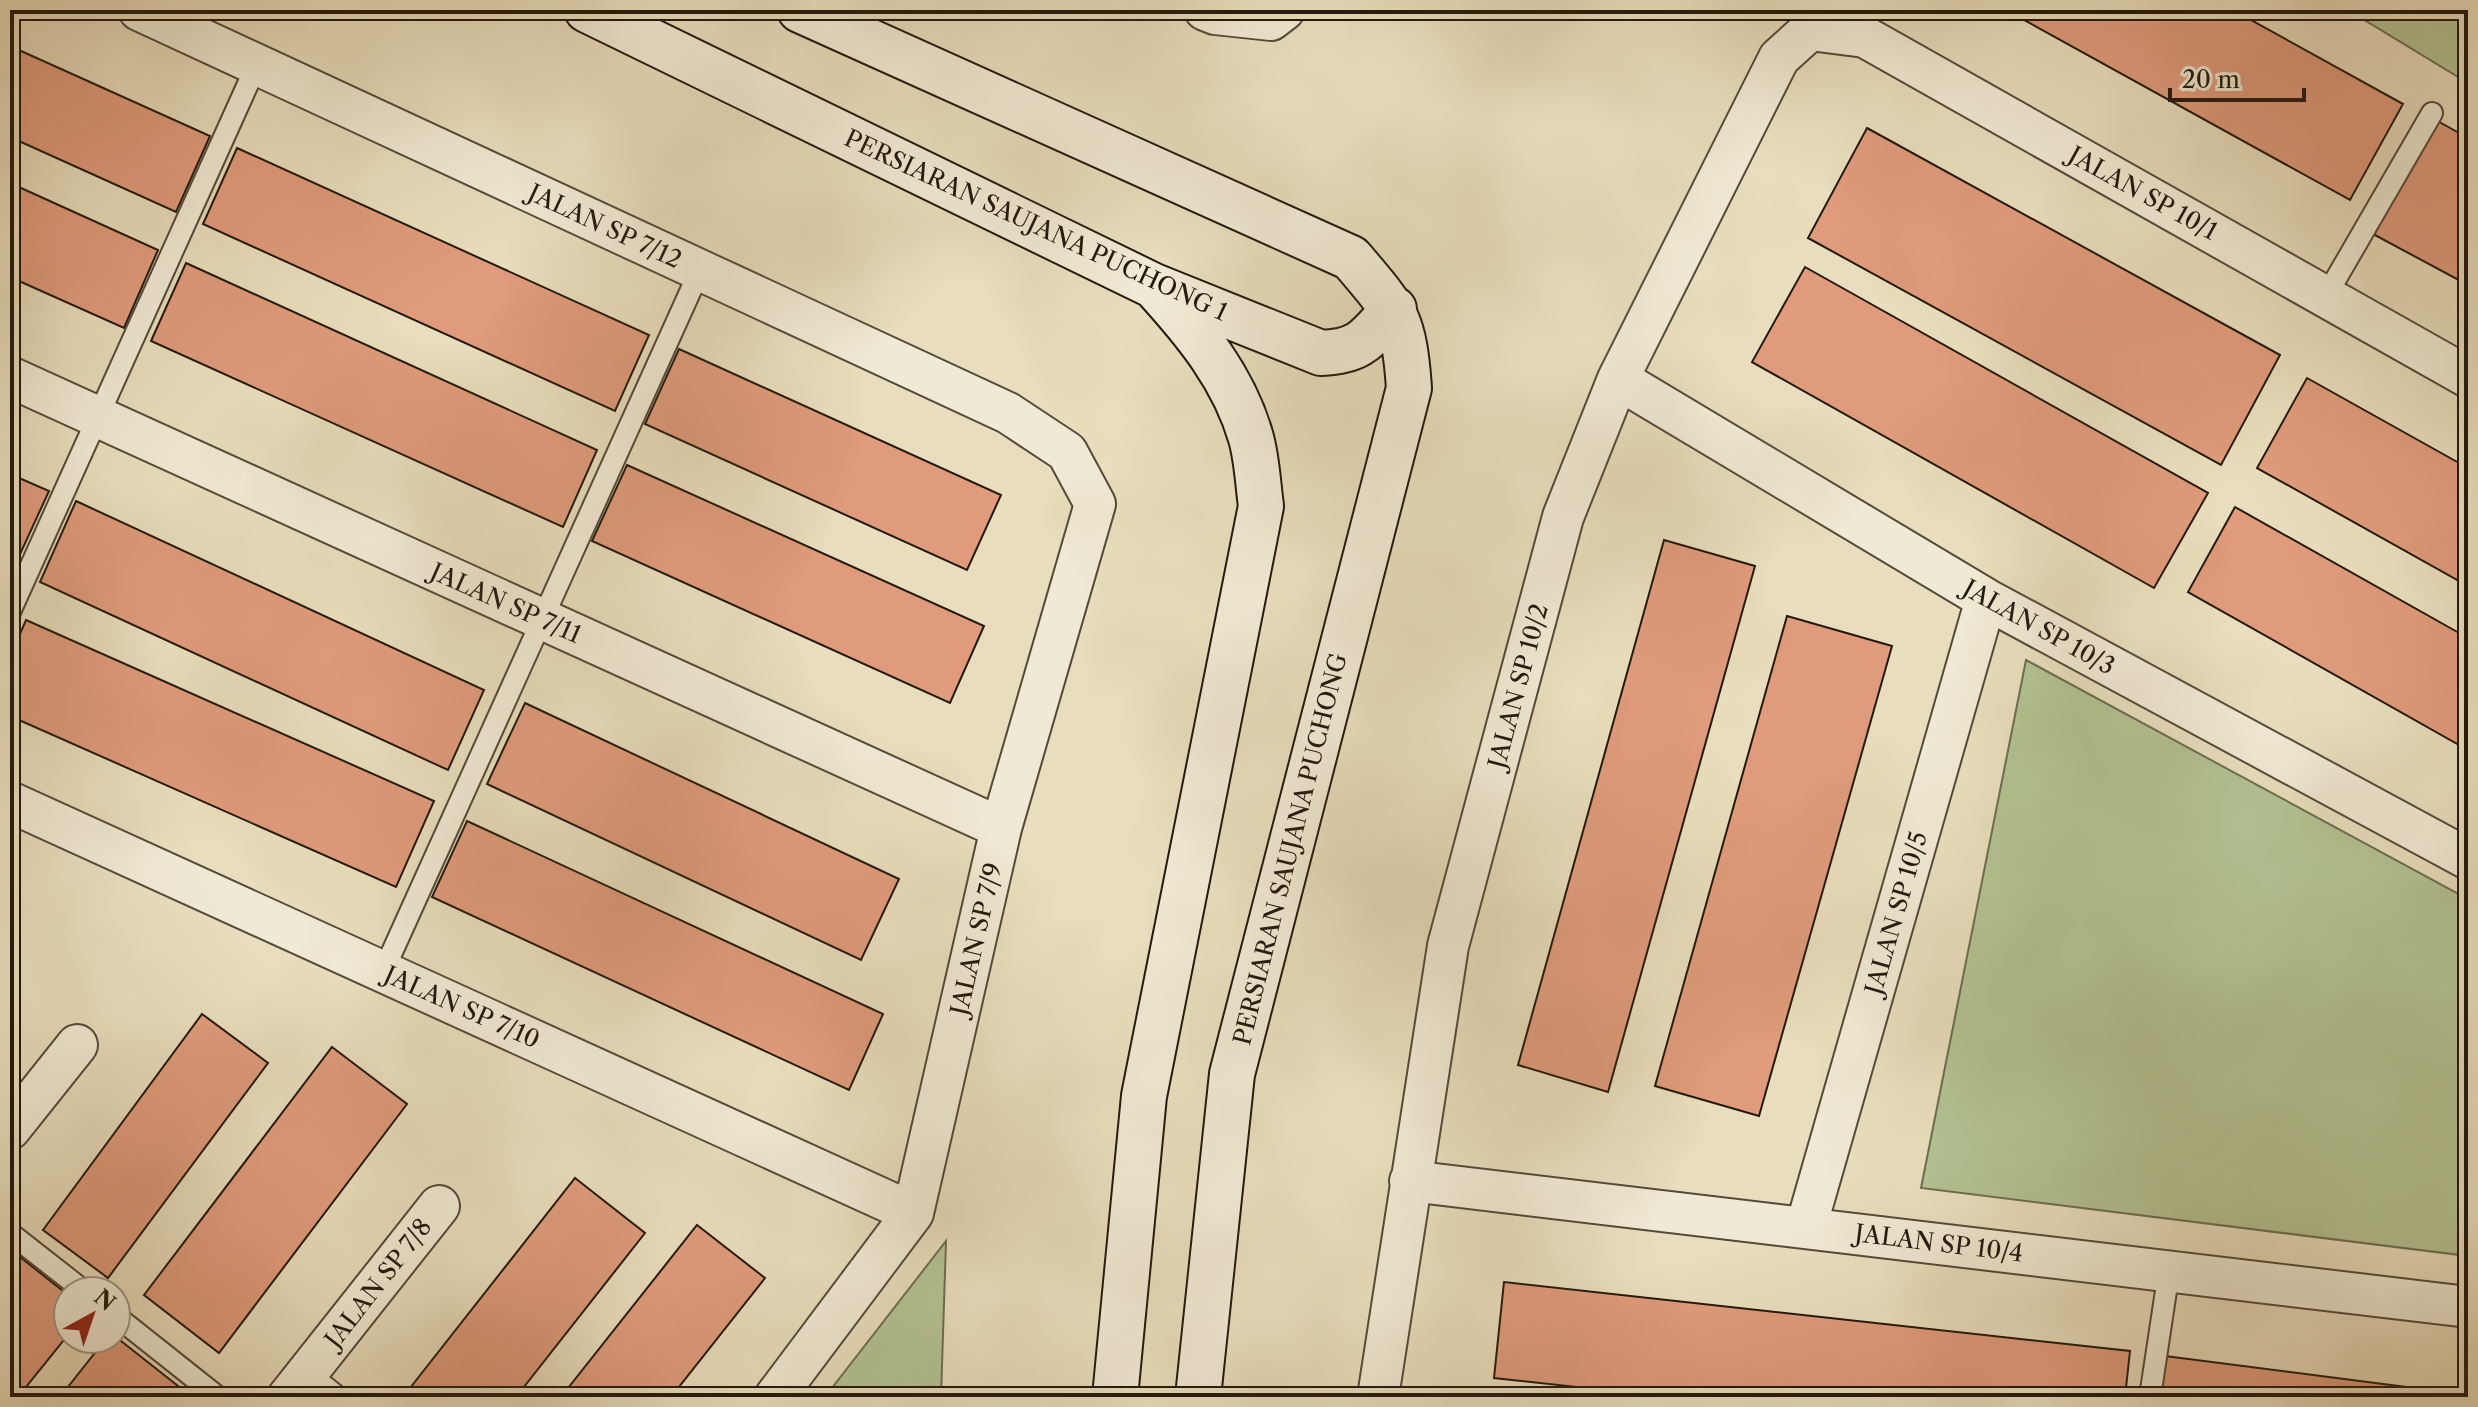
<svg xmlns="http://www.w3.org/2000/svg" width="2478" height="1407" viewBox="0 0 2478 1407" font-family="'Libre Caslon Text',serif">
	<style>
		.green { fill: #b3c293; stroke: #6b6e50; stroke-width: 2 }
		.building { fill: #df9b7b; stroke: #23190e; stroke-width: 2 }
		.lines { fill: none; stroke-linecap: round; stroke-linejoin: round }
		.lane-casing { stroke: #544a3a; stroke-width: 24 }
		.street-casing { stroke: #544a3a; stroke-width: 44 }
		.secondary-casing { stroke: #23190e; stroke-width: 48 }
		.lane { stroke: #f0e9d3; stroke-width: 20 }
		.street { stroke: #f0e9d3; stroke-width: 40 }
		.secondary { stroke: #f0e9d3; stroke-width: 44 }
		.labels { text-anchor: middle; dominant-baseline: central; stroke-width: 6; stroke-linejoin: round; paint-order: stroke }
		.street-label { font-size: 24px; fill: #23190e; stroke: #f0e9d3 }
	</style>
	<rect width="100%" height="100%" fill="#e8ddbc"/>
	<filter id="stains"><feTurbulence type="fractalNoise" baseFrequency=".0025" numOctaves="4"/><feColorMatrix values="0 0 0 0 .2 0 0 0 0 .09 0 0 0 0 .02 0 0 0 .5 -.17"/></filter>
	<radialGradient id="worn" r=".72"><stop offset=".6" stop-color="#630" stop-opacity="0"/><stop offset="1" stop-color="#630" stop-opacity=".3"/></radialGradient>
	<path class="green" d="M 2348,10 L 2468,10 L 2468,83 Z
		M 2026,660 L 2468,899 L 2468,1256 L 1921,1188 Z
		M 946,1241 L 941,1397 L 825,1397 Z"/>
	<path class="building" d="M 2006,10 L 2233,10 L 2403,104 L 2350,200 Z
		M 10,46 L 210,136 L 176,212 L 10,137 Z
		M 2434,119 L 2468,138 L 2468,285 L 2373,234 Z
		M 1867,128 L 2280,355 L 2221,465 L 1808,238 Z
		M 237,148 L 649,335 L 615,411 L 203,224 Z
		M 10,183 L 158,250 L 124,328 L 10,277 Z
		M 186,263 L 597,450 L 563,527 L 151,341 Z
		M 1805,267 L 2208,493 L 2154,588 L 1752,362 Z
		M 679,349 L 1001,495 L 967,570 L 645,424 Z
		M 2307,378 L 2468,468 L 2468,586 L 2257,468 Z
		M 627,465 L 984,626 L 950,703 L 592,541 Z
		M 10,474 L 49,491 L 16,563 L 10,560 Z
		M 76,501 L 484,690 L 448,770 L 40,582 Z
		M 2235,507 L 2468,638 L 2468,750 L 2188,592 Z
		M 1664,540 L 1755,566 L 1608,1092 L 1518,1065 Z
		M 1787,616 L 1892,646 L 1759,1116 L 1655,1086 Z
		M 26,620 L 434,801 L 396,887 L 10,716 L 10,657 Z
		M 525,703 L 899,879 L 861,960 L 487,784 Z
		M 467,821 L 883,1014 L 849,1090 L 432,897 Z
		M 202,1014 L 268,1063 L 108,1278 L 43,1230 Z
		M 332,1047 L 407,1104 L 219,1353 L 144,1295 Z
		M 575,1178 L 645,1233 L 516,1397 L 403,1397 Z
		M 697,1225 L 765,1278 L 671,1397 L 561,1397 Z
		M 15,1253 L 68,1295 L 68,1335 L 18,1397 L 10,1397 L 10,1260 Z
		M 1504,1282 L 2130,1351 L 2125,1397 L 1668,1397 L 1494,1378 Z
		M 116,1337 L 192,1397 L 60,1397 L 106,1339 Z
		M 2165,1356 L 2468,1395 L 2468,1397 L 2160,1397 Z"/>
	<g class="lines">
		<g class="lane-casing">
			<path id="lane" d="M 2326,296 L 2432,113
				M 10,612 L 257,64
				M 383,972 L 700,270
				M 10,1233 L 84,1291
				M 116,1316 L 218,1397
				M 307,1372 L 338,1397
				M 2150,1397 L 2169,1271"/>
		</g>
		<g class="street-casing">
			<path id="street" d="M 139,10 L 1008,413 L 1067,452 L 1095,504 L 1001,828 L 913,1213 L 775,1397
				M 1205,10 L 1215,14 L 1271,20 L 1284,10
				M 10,377 L 1001,828
				M 1618,379 L 1986,599 L 2468,859
				M 10,802 L 913,1213
				M 10,1129 L 77,1045
				M 1410,1181 L 2468,1307
				M 1806,1227 L 1986,599
				M 288,1397 L 439,1206
				M 1378,1397 L 1448,946 L 1563,517 L 1618,379 L 1779,58 L 1810,30 L 1865,37 L 2468,377"/>
		</g>
		<g class="secondary-casing">
			<path id="secondary" d="M 587,10 L 1154,286 L 1321,353 C 1363,351 1367,338 1394,309
				M 800,10 L 1351,258 C 1396,311 1404,317 1409,388 L 1232,1074 L 1198,1397
				M 1115,1397 L 1144,1096 L 1261,506 C 1258,484 1257,459 1251,438 C 1234,378 1195,331 1154,286"/>
		</g>
		<use href="#lane" class="lane"/>
		<use href="#street" class="street"/>
		<use href="#secondary" class="secondary"/>
	</g>
	<g class="labels">
		<g class="street-label">
			<text transform="translate(2143 193) rotate(29)">JALAN SP 10/1</text>
			<text transform="translate(1036 225) rotate(25)">PERSIARAN SAUJANA PUCHONG 1</text>
			<text transform="translate(605 226) rotate(25)">JALAN SP 7/12</text>
			<text transform="translate(506 603) rotate(24)">JALAN SP 7/11</text>
			<text transform="translate(2039 627) rotate(29)">JALAN SP 10/3</text>
			<text transform="translate(1518 686) rotate(-75)">JALAN SP 10/2</text>
			<text transform="translate(1290 849) rotate(-76)">PERSIARAN SAUJANA PUCHONG</text>
			<text transform="translate(1896 913) rotate(-74)">JALAN SP 10/5</text>
			<text transform="translate(976 939) rotate(-77)">JALAN SP 7/9</text>
			<text transform="translate(462 1007) rotate(24)">JALAN SP 7/10</text>
			<text transform="translate(1939 1243) rotate(7)">JALAN SP 10/4</text>
			<text transform="translate(378 1283) rotate(-52)">JALAN SP 7/8</text>
		</g>
	</g>
	<rect width="2478" height="1407" fill="none" stroke="#e8ddbc" stroke-width="40"/>
	<rect x="12" y="12" width="2454" height="1383" fill="none" stroke="#23190e" stroke-width="4"/>
	<rect x="20" y="20" width="2438" height="1367" fill="none" stroke="#23190e" stroke-width="2"/>
	<g transform="translate(92 1315) rotate(40)"><circle r="38" fill="#f0e9d3" stroke="#9e9684" stroke-width="2"/>
	<path d="M0-6L14 30L0 20L-14 30Z" fill="#8f2418"/>
	<text y="-12" font-size="22" font-weight="bold" text-anchor="middle" fill="#23190e">N</text>
	</g>
	<path d="M2170 88v12h134v-12" fill="none" stroke="#23190e" stroke-width="4"/>
	<text x="2182" y="88" font-size="24" fill="#23190e" stroke="#f0e9d3" stroke-width="6" paint-order="stroke">20 m</text>
	<rect width="100%" height="100%" filter="url(#stains)"/>
	<rect width="100%" height="100%" fill="url(#worn)"/>
</svg>
